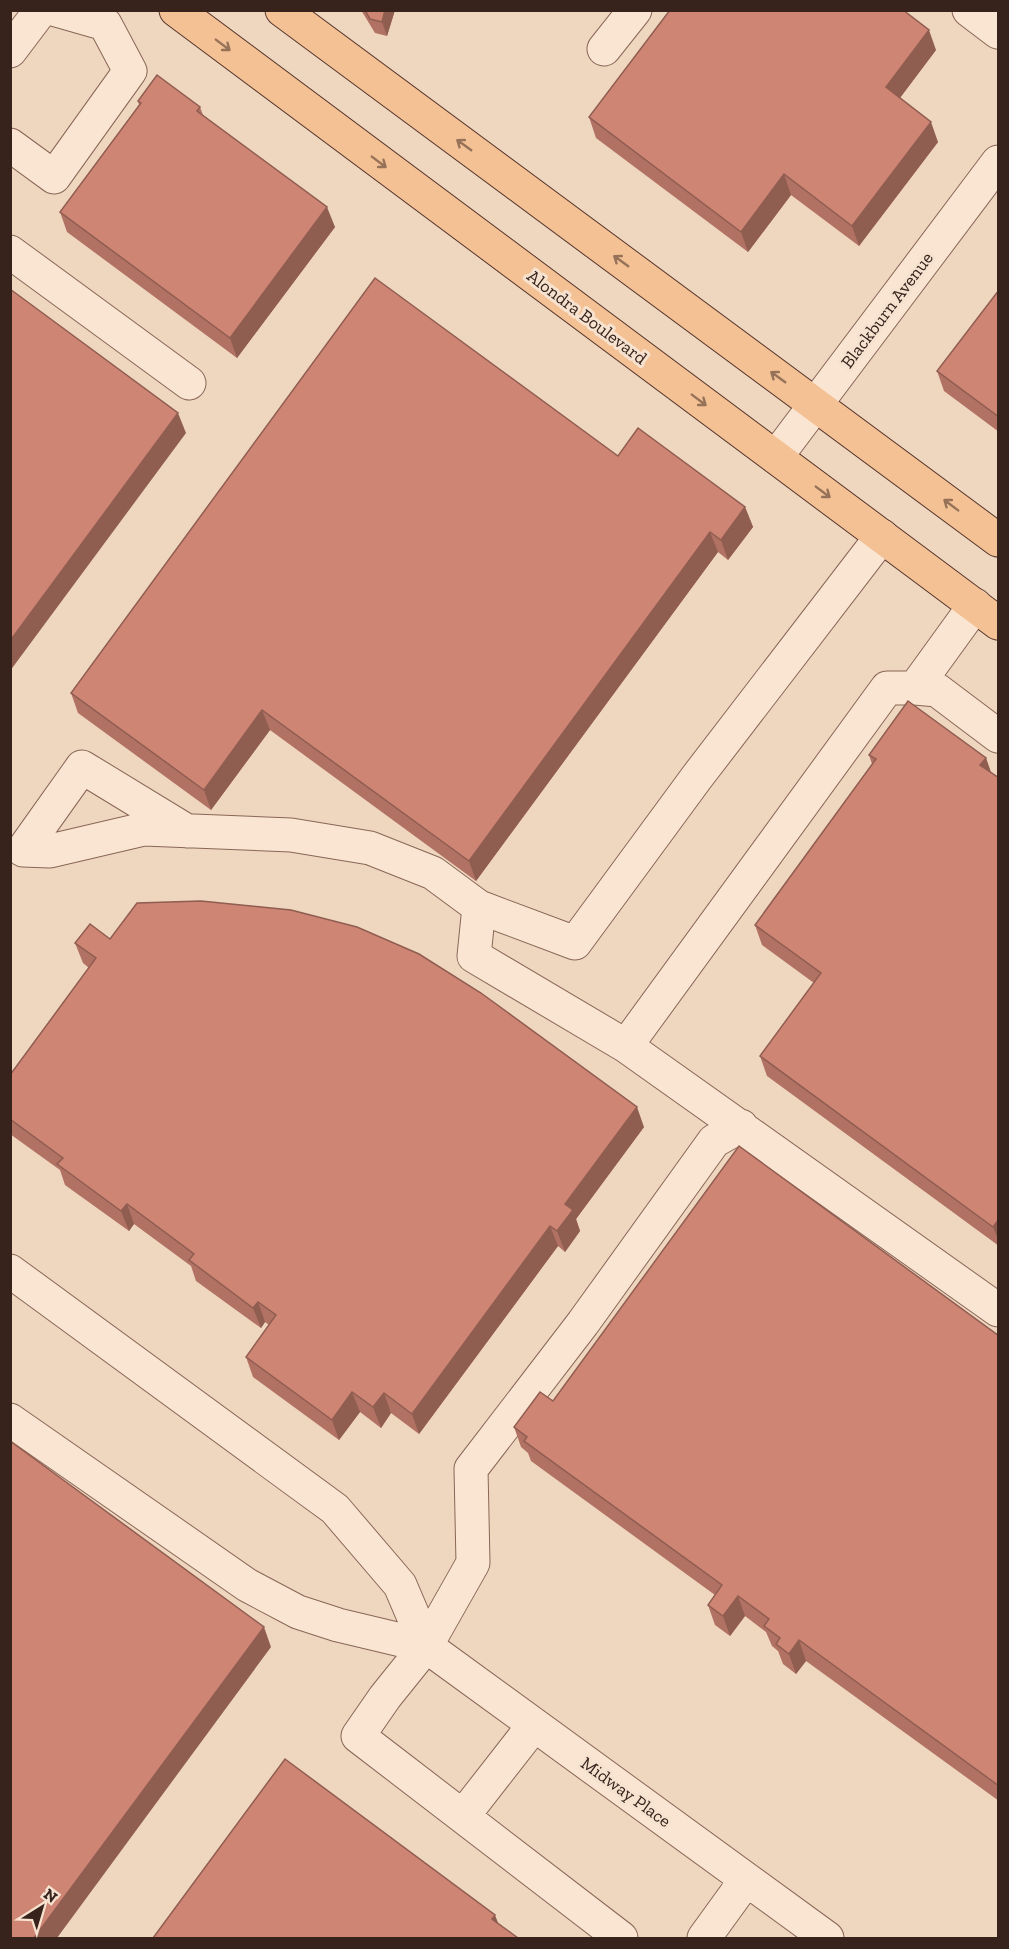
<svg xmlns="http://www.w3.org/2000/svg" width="1009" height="1949" viewBox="0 0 1009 1949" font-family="'Zilla Slab',serif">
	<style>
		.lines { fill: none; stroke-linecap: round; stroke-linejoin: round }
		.minor-casing { stroke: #886657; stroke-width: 35 }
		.major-casing { stroke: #56362c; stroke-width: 35 }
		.minor { stroke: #fae5d3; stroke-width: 33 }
		.major { stroke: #f4c195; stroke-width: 33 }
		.wall { fill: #b17264 }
		.shaded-wall { fill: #905d51 }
		.building { fill: #ce8574; stroke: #905d51; stroke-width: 1.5 }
		.oneway { stroke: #967258 }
		.labels { text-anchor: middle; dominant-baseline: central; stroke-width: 6; stroke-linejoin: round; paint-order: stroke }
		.street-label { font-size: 18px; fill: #37231c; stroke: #f6e2cf }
	</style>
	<rect width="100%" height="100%" fill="#efd6bf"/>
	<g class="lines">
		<g class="minor-casing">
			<path id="minor" d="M 969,10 L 998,32
				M 604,49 L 635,10
				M 10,51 L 41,10
				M 10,145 L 54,177 L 130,71 L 105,24 L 56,10
				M 10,252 L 189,383
				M 776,457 L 998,162
				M 975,605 L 915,688 L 937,690 L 998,736
				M 915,688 L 887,688 L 626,1046 L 998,1310
				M 187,831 L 82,767 L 23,850 L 50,851 L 144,829 L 291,835 L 370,848 L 433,873 L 479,907 L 575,943 L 697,777 L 882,536
				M 479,907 L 474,956 L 626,1046
				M 10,1271 L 335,1509 L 400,1585 L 426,1646
				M 10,1420 L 247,1585 L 298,1612 L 338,1625 L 426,1646 L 827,1938
				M 463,1816 L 534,1725
				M 621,1938 L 358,1736 L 385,1697 L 426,1646 L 473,1563 L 471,1469 L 583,1323 L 714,1141 L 741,1126
				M 704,1938 L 746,1880"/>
		</g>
		<g class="major-casing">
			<path id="major" d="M 176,10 L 998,623
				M 282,10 L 998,540"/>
		</g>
		<use href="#minor" class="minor"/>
		<use href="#major" class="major"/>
	</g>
	<path class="wall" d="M 361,10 L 395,10 L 387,36 L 375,33 Z
		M 936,50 L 900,98 L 938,142 L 859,246 L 791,195 L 748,252 L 596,138 L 589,117 Z
		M 138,101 L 200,107 L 203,115 L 335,227 L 237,358 L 67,232 L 60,212 L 139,105 Z
		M 999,290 L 999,432 L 944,391 L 937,371 Z
		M 618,456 L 745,507 L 753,527 L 728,560 L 718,552 L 476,881 L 270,730 L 211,810 L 78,713 L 71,693 Z
		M 869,755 L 986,758 L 991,773 L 999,778 L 999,1246 L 767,1076 L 760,1056 L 814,983 L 762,945 L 755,925 L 872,764 Z
		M 110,939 L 644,1127 L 576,1219 L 580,1231 L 565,1252 L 558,1246 L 419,1434 L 391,1413 L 381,1428 L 360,1412 L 339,1440 L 253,1377 L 246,1357 L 269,1325 L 265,1322 L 261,1328 L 196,1281 L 191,1266 L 134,1224 L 129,1231 L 65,1185 L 60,1170 L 10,1134 L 10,1075 L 89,968 L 83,963 L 75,943 Z
		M 999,1336 L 999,1801 L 806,1661 L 796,1674 L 783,1664 L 778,1651 L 772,1646 L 766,1632 L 745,1616 L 730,1636 L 715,1625 L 708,1605 L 715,1595 L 531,1461 L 528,1453 L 521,1447 L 514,1427 L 553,1401 Z"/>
	<path class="shaded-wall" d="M 385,10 L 395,10 L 387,36 L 382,22 Z
		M 929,30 L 936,50 L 893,107 L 886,87 Z
		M 931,122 L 938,142 L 859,246 L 852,226 Z
		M 784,174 L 791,195 L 748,252 L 741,232 Z
		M 327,207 L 335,227 L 237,358 L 230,338 Z
		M 178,413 L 186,433 L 10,671 L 10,641 Z
		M 745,507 L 753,527 L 728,560 L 721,540 Z
		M 710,532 L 718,552 L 476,881 L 469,861 Z
		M 262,710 L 270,730 L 211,810 L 204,790 Z
		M 986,758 L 993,778 L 980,765 Z
		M 637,1107 L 644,1127 L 576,1219 L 580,1231 L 565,1252 L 557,1231 L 565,1204 Z
		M 127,1204 L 134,1224 L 129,1231 L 121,1211 Z
		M 999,1219 L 999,1242 L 993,1227 Z
		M 550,1226 L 558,1246 L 419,1434 L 412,1414 Z
		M 258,1302 L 265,1322 L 261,1328 L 253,1308 Z
		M 352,1392 L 360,1412 L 339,1440 L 332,1420 Z
		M 384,1393 L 391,1413 L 381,1428 L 373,1407 Z
		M 738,1596 L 745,1616 L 730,1636 L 723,1616 Z
		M 264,1627 L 271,1647 L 57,1938 L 34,1938 Z
		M 799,1640 L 806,1661 L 796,1674 L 789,1654 Z
		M 495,1915 L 504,1938 L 492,1919 Z"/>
	<path class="building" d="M 365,10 L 385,10 L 382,22 L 370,19 Z
		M 670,10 L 903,10 L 929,30 L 886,87 L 931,122 L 852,226 L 784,174 L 741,232 L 589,117 Z
		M 157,75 L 200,107 L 197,111 L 327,207 L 230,338 L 60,212 L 141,103 L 138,101 Z
		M 375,278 L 618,456 L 638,428 L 745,507 L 721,540 L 710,532 L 469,861 L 262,710 L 204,790 L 71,693 Z
		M 10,289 L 178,413 L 10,641 Z
		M 999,290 L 999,417 L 937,371 Z
		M 908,701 L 986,758 L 980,765 L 999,778 L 999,1219 L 993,1227 L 760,1056 L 821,973 L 755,925 L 876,759 L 869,755 Z
		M 201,901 L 291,910 L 357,927 L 419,954 L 481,993 L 637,1107 L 565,1204 L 573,1210 L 557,1231 L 550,1226 L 412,1414 L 384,1393 L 373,1407 L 352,1392 L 332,1420 L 246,1357 L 276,1315 L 258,1302 L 253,1308 L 189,1260 L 194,1254 L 127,1204 L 121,1211 L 57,1164 L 63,1158 L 10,1119 L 10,1075 L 96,958 L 75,943 L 90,924 L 110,939 L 137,903 Z
		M 739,1146 L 999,1336 L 999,1786 L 799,1640 L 789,1654 L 776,1644 L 780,1638 L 764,1626 L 769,1619 L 738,1596 L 723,1616 L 708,1605 L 722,1585 L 524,1441 L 527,1437 L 514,1427 L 540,1392 L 553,1401 Z
		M 10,1441 L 264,1627 L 34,1938 L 10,1938 Z
		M 285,1759 L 495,1915 L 492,1919 L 518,1938 L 153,1938 Z"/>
	<defs><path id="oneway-shaft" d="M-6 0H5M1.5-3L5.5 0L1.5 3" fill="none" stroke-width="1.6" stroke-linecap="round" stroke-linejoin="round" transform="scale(1.5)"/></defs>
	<g class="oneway">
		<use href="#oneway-shaft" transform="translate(223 45) rotate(37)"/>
		<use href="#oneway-shaft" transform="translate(464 145) rotate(-144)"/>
		<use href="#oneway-shaft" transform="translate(379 162) rotate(37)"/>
		<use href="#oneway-shaft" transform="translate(621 261) rotate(-144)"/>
		<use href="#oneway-shaft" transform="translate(778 377) rotate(-144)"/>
		<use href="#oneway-shaft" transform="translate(699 400) rotate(37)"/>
		<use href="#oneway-shaft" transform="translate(823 492) rotate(37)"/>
		<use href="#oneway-shaft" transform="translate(951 505) rotate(-143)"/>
	</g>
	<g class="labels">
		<g class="street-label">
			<text transform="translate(887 310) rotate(-53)">Blackburn Avenue</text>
			<text transform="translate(587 317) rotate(37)">Alondra Boulevard</text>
			<text transform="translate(626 1792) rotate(36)">Midway Place</text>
		</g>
	</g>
	<rect width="1009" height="1949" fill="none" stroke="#37231c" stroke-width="24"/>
	<g transform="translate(42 1907) rotate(37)" stroke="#f6e2cf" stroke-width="4.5" paint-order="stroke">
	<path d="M0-4.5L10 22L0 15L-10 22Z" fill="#37231c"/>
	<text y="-9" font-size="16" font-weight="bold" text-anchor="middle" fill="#37231c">N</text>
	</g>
</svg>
